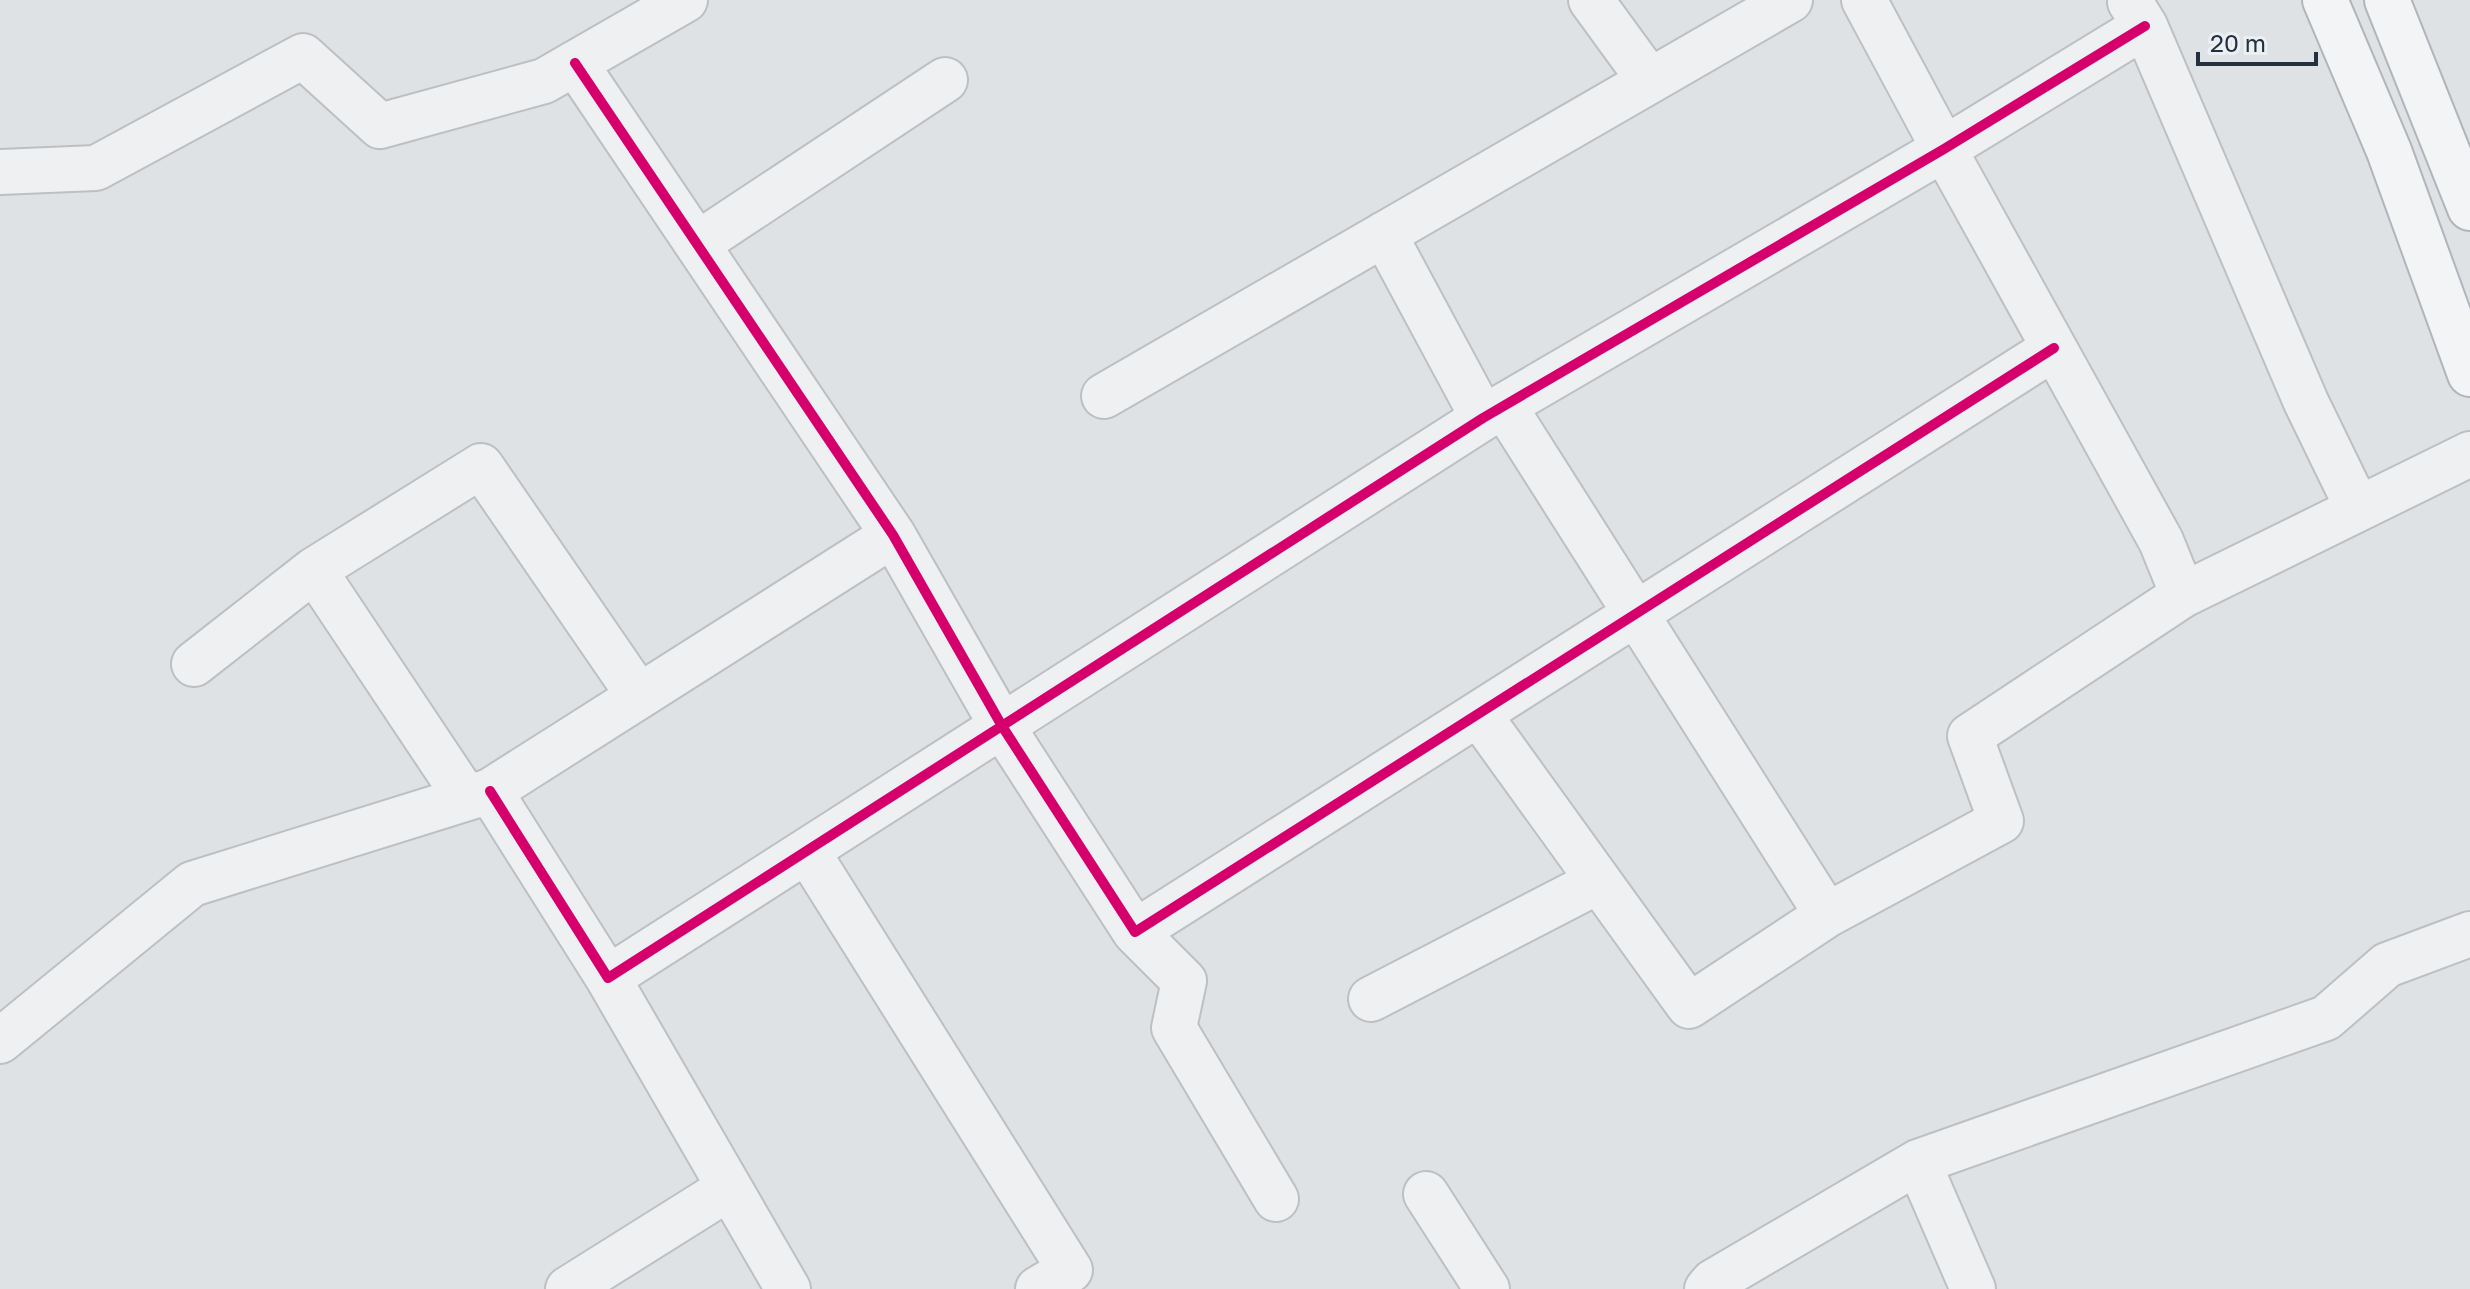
<svg xmlns="http://www.w3.org/2000/svg" width="2470" height="1289" viewBox="0 0 2470 1289" font-family="'Golos Text',sans-serif">
	<style>
		.lines { fill: none; stroke-linecap: round; stroke-linejoin: round }
		.minor-casing { stroke: #bdc0c3; stroke-width: 48 }
		.trunk-casing { stroke: #b1b5ba; stroke-width: 48 }
		.minor { stroke: #eef0f2; stroke-width: 44 }
		.trunk { stroke: #f3f4f5; stroke-width: 44 }
		.cycleway-casing { stroke: #ebf0f5; stroke-width: 15 }
		.cycleway { stroke: #d6006c; stroke-width: 10 }
	</style>
	<rect width="100%" height="100%" fill="#dfe2e5"/>
	<g class="lines">
		<g class="minor-casing">
			<path id="minor" d="M 1591,0 L 1650,81
				M 2130,2 L 2145,26 L 2306,402 L 2358,509
				M 575,63 L 893,535 L 1002,726 L 1135,932 L 2054,348
				M 0,172 L 96,168 L 303,56 L 380,126 L 544,81 L 685,0
				M 1384,234 L 1483,418
				M 697,244 L 945,80
				M 1104,396 L 1790,0
				M 1504,406 L 1827,915 L 2001,821 L 1970,736 L 2183,595 L 2161,541 L 1944,149 L 1864,0
				M 314,570 L 466,798
				M 2183,595 L 2470,454
				M 194,664 L 314,570 L 481,466 L 639,696
				M 1479,715 L 1689,1006 L 1827,915
				M 490,791 L 608,978 L 1483,418 L 1944,149 L 2145,26
				M 807,851 L 1070,1270 L 1038,1289
				M 1135,932 L 1184,981 L 1174,1028 L 1276,1199
				M 608,978 L 788,1289
				M 1371,999 L 1599,881
				M 0,1041 L 192,884 L 490,791 L 893,535
				M 1918,1162 L 1973,1289
				M 1426,1194 L 1487,1289
				M 568,1289 L 729,1188
				M 1707,1289 L 1713,1282 L 1918,1162 L 2326,1018 L 2387,965 L 2470,934"/>
		</g>
		<g class="trunk-casing">
			<path id="trunk" d="M 2325,0 L 2389,151 L 2470,374
				M 2387,0 L 2470,208"/>
		</g>
		<use href="#minor" class="minor"/>
		<use href="#trunk" class="trunk"/>
		<g class="cycleway-casing">
			<path id="cycleway" d="M 575,63 L 893,535 L 1002,726 L 1135,932 L 2054,348
				M 490,791 L 608,978 L 1483,418 L 1944,149 L 2145,26"/>
		</g>
		<use href="#cycleway" class="cycleway"/>
	</g>
	<path d="M2198 52v12h118v-12" fill="none" stroke="#24303f" stroke-width="4"/>
	<text x="2210" y="52" font-size="24" fill="#24303f" stroke="#ebf0f5" stroke-width="6" paint-order="stroke">20 m</text>
</svg>
